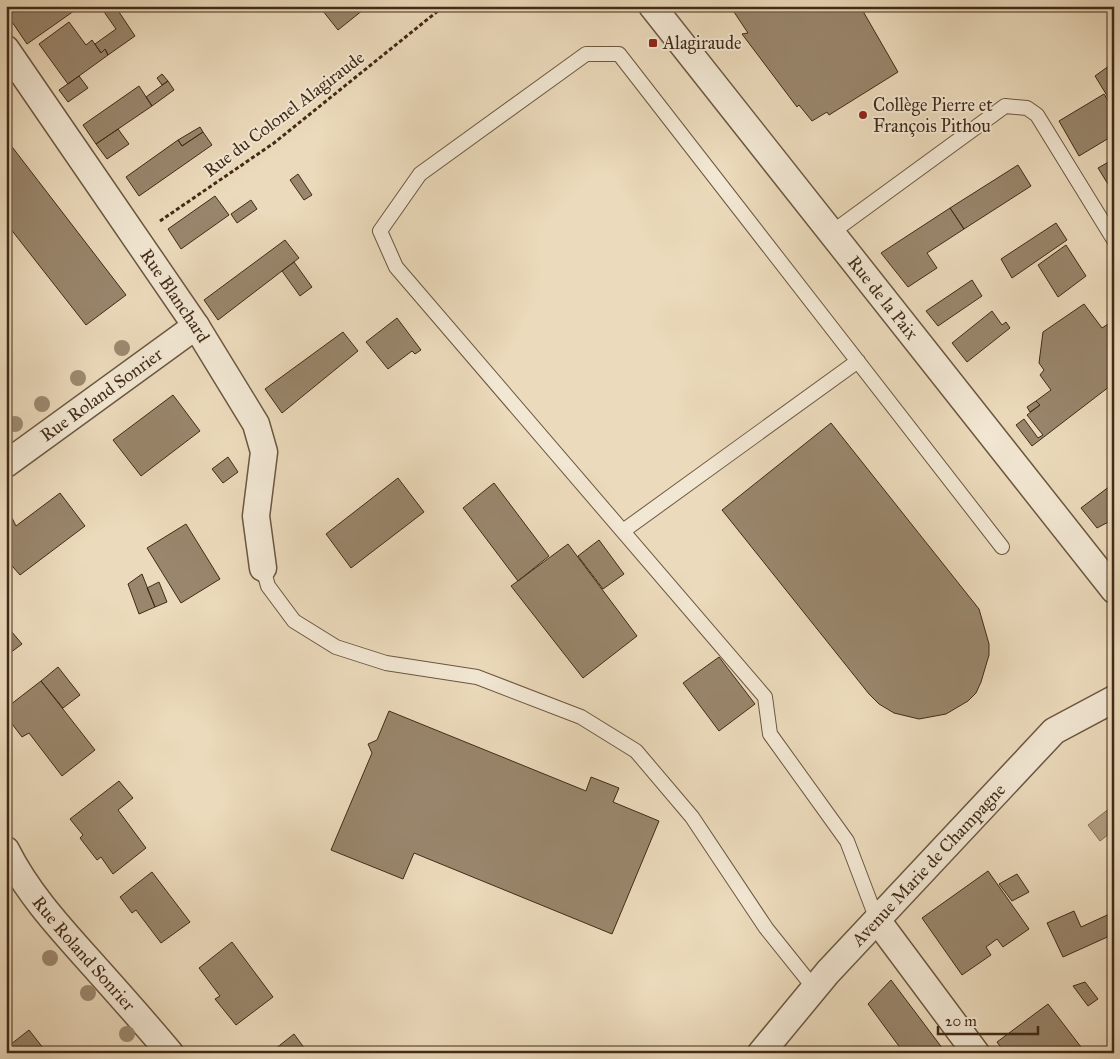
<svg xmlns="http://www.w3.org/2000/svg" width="1120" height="1059" viewBox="0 0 1120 1059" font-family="'IM FELL Great Primer',serif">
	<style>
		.water { fill: #b19e83; stroke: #847058 }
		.building { fill: #99866c; stroke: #412b17 }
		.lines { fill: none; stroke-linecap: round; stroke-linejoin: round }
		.lane-casing { stroke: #6c5740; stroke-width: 16 }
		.street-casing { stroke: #6c5740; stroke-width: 29 }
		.path { stroke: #412b17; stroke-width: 3; stroke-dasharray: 4 2.5; stroke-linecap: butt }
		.lane { stroke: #f2e7d3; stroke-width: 14 }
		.street { stroke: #f2e7d3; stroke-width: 26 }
		.tree { fill: #9d8a70 }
		.poi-dot { fill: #8f2418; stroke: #f2e7d3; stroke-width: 2 }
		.labels { text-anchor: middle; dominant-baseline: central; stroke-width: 4; stroke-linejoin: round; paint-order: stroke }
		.poi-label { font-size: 18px; fill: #412b17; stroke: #f2e7d3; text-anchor: start }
		.street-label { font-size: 18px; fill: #412b17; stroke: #f2e7d3 }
	</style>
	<rect width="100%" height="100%" fill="#ebdabb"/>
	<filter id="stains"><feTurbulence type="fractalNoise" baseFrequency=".004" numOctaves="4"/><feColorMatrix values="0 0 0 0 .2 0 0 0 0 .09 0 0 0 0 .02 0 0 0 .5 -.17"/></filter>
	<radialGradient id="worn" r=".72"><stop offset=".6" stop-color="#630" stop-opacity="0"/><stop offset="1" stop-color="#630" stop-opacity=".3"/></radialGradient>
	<path class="water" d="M 1114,805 L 1114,830 L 1100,841 L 1088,825 Z"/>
	<path class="building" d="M 22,6 L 81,6 L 27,44 L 8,16 Z
		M 100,6 L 115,6 L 135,36 L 108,55 L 105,49 L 101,53 L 95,44 L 116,29 Z
		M 319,6 L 368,6 L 338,30 Z
		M 730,6 L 860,6 L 898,72 L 829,115 L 827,112 L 812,121 L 799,105 L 797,107 L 742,34 L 748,33 Z
		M 69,22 L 86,45 L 92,40 L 101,53 L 105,49 L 108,55 L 68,84 L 39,44 Z
		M 1113,63 L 1114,64 L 1114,107 L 1095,76 Z
		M 162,74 L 168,81 L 162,85 L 157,78 Z
		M 79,76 L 88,88 L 68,102 L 59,90 Z
		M 168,81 L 174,90 L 152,106 L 146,97 Z
		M 139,86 L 152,106 L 96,144 L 83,125 Z
		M 1104,94 L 1114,110 L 1114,135 L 1079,156 L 1059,121 Z
		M 200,127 L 203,132 L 182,146 L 178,140 Z
		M 118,129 L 129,144 L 107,159 L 96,144 Z
		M 203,132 L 212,145 L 139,196 L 126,177 L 178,140 L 182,146 Z
		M 6,139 L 126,295 L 86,325 L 6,223 Z
		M 1114,159 L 1114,188 L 1111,189 L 1098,168 Z
		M 1018,165 L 1031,186 L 964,229 L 950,208 Z
		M 298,174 L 312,195 L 304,200 L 290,180 Z
		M 215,196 L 229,215 L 181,249 L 168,229 Z
		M 251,200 L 257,209 L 237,223 L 231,214 Z
		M 950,208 L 964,229 L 927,253 L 937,268 L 908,287 L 881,253 Z
		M 1056,223 L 1067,240 L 1012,278 L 1001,259 Z
		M 285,240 L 299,258 L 218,320 L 204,300 Z
		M 1066,245 L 1086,276 L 1058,297 L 1038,265 Z
		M 294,262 L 312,287 L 300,296 L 282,271 Z
		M 972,280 L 982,296 L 938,326 L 926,311 Z
		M 1084,304 L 1102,328 L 1114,320 L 1114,383 L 1032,446 L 1016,425 L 1024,419 L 1038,438 L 1043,435 L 1027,415 L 1040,405 L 1036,401 L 1051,390 L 1040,375 L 1044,370 L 1039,363 L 1043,332 Z
		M 992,311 L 1002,325 L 1006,322 L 1010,328 L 967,362 L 952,343 Z
		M 397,318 L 421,350 L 415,354 L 412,351 L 388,369 L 366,342 Z
		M 343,332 L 358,351 L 282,413 L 265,389 Z
		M 173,395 L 200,431 L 141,476 L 113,440 Z
		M 1036,401 L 1040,405 L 1030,412 L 1027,407 Z
		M 831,423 L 979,609 L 989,644 L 989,655 L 981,682 L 976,693 L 968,701 L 946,714 L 919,719 L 894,713 L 879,704 L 869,694 L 722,510 Z
		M 228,457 L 238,472 L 223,483 L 212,469 Z
		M 398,478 L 424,512 L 351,568 L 326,534 Z
		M 494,483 L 549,556 L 518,581 L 463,508 Z
		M 1114,483 L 1114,519 L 1097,528 L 1081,508 Z
		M 60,493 L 85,526 L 20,575 L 6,559 L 6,523 L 12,518 L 16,526 Z
		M 186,524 L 220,579 L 181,603 L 147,548 Z
		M 599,540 L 624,574 L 603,589 L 578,556 Z
		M 568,544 L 637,636 L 583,678 L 511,586 Z
		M 142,574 L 155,607 L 139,614 L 128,584 Z
		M 159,582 L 167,602 L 155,607 L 147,588 Z
		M 6,625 L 22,644 L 6,656 Z
		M 719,657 L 755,704 L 719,731 L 683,683 Z
		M 58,667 L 80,695 L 63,708 L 41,681 Z
		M 41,681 L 95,750 L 62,776 L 29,733 L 22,737 L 6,716 L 6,708 Z
		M 389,711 L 586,791 L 591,777 L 619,788 L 613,802 L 659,821 L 612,934 L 414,853 L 403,879 L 331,850 L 372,753 L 368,744 L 377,740 Z
		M 119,781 L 133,798 L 118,810 L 146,848 L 113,874 L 101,857 L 97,860 L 80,838 L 83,835 L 70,819 Z
		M 988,871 L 1029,929 L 1003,947 L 997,939 L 986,947 L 991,955 L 962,975 L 922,918 Z
		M 152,872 L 190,922 L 161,943 L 136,910 L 132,913 L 120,897 Z
		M 1017,874 L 1029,892 L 1012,901 L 999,884 Z
		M 1074,911 L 1081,927 L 1114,912 L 1114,934 L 1063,957 L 1047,923 Z
		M 232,942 L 273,997 L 236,1025 L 215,999 L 220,996 L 199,968 Z
		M 891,980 L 946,1053 L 904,1053 L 868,1004 Z
		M 1085,982 L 1098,999 L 1088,1006 L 1073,986 Z
		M 1048,1004 L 1081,1047 L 1073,1053 L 1005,1053 L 997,1042 Z
		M 29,1030 L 47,1053 L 6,1053 L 6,1048 Z
		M 294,1034 L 308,1053 L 270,1053 Z"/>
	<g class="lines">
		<g class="lane-casing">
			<path id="lane" d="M 831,233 L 1005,106 L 1027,108 L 1037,115 L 1114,240
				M 623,531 L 858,361
				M 263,568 L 268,586 L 294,621 L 336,647 L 386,663 L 477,677 L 581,717 L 636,751 L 692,817 L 766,928 L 814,988
				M 877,920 L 847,841 L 770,734 L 765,697 L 396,267 L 380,231 L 420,174 L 586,54 L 619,54 L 1002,547"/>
		</g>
		<g class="street-casing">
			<g id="street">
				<path id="s1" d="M 652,6 L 1114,590"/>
				<path id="s2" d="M 6,49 L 196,326 L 256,424 L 264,452 L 256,516 L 263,568"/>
				<path id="s3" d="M 6,464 L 196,326"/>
				<path id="s4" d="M 6,850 C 28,894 61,929 94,966 C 119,994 145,1023 170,1053"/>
				<path d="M 877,920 L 976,1053"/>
				<path id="s5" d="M 761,1053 L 828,972 L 1054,731 L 1114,699"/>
			</g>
		</g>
		<path class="path" d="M 160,221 L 274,143 L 444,6"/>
		<use href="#lane" class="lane"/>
		<use href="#street" class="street"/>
	</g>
	<g class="tree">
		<circle cx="122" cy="348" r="8"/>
		<circle cx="78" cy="378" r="8"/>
		<circle cx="42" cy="404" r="8"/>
		<circle cx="15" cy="424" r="8"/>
		<circle cx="50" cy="958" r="8"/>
		<circle cx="88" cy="993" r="8"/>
		<circle cx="127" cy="1034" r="8"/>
	</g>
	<g class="poi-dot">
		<rect x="648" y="38" width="10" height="10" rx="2.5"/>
		<circle cx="863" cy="115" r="5"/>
	</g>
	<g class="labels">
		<g class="poi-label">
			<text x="663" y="43">Alagiraude</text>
			<text x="873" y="105">Collège Pierre et<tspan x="873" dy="21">François Pithou</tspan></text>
		</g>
		<g class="street-label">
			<text transform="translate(284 114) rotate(-37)">Rue du Colonel Alagiraude</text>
			<text stroke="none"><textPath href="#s2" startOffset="299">Rue Blanchard</textPath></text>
			<text stroke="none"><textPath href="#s1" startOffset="372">Rue de la Paix</textPath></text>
			<text stroke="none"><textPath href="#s3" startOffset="118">Rue Roland Sonrier</textPath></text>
			<text stroke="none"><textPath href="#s5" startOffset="252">Avenue Marie de Champagne</textPath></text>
			<text stroke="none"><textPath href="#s4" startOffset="130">Rue Roland Sonrier</textPath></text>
		</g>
	</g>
	<rect width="1120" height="1059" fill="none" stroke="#ebdabb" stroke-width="25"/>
	<rect x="8" y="8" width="1105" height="1044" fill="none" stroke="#412b17" stroke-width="2.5"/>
	<rect x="12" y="12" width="1095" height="1034" fill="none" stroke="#412b17"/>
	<path d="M938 1026v8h100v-8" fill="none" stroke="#412b17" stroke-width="2.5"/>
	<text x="945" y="1026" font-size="15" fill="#412b17" stroke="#f2e7d3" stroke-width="4" paint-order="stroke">20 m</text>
	<rect width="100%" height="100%" filter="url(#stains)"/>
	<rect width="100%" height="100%" fill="url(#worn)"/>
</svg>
